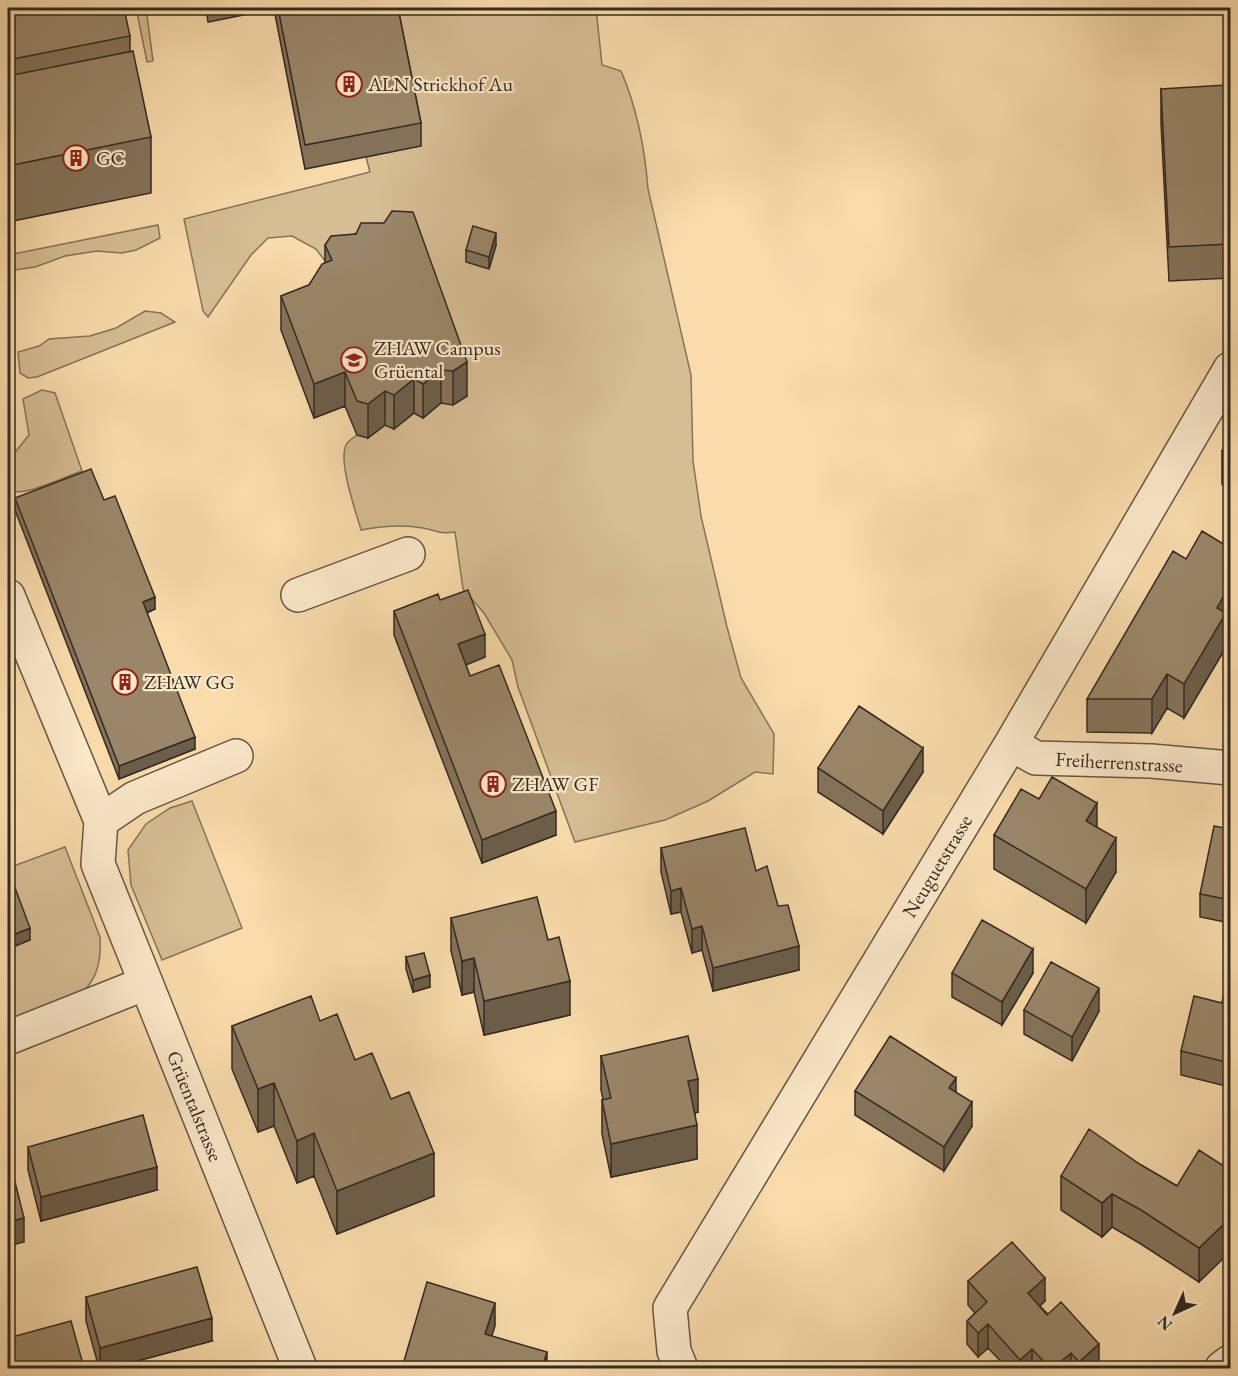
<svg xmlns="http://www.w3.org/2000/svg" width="1238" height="1376" viewBox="0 0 1238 1376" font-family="'EB Garamond',serif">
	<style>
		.green { fill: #d7bd94; stroke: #85745a; stroke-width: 1.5 }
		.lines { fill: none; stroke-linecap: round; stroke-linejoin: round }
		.minor-casing { stroke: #645644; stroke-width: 36 }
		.minor { stroke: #fbe8c9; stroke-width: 33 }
		.wall { fill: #84735a; stroke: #332a21; stroke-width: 1.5 }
		.shaded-wall { fill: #6c5e4a; stroke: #332a21; stroke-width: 1.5 }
		.building { fill: #9a8669; stroke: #332a21; stroke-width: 1.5 }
		.labels { text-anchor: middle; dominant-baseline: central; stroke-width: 4.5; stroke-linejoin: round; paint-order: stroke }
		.poi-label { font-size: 20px; fill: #332a21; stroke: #fbe8c9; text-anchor: start }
		.street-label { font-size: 20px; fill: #332a21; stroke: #fbe8c9 }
	</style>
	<rect width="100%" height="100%" fill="#f9dbac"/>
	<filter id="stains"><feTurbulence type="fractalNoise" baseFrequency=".00333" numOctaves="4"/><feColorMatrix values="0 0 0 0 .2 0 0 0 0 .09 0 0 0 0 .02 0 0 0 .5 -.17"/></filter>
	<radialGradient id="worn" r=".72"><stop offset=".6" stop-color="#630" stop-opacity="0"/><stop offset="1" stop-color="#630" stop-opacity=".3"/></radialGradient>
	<path class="green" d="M 136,8 L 146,8 L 153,61 L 147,62 Z
		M 394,8 L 596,8 L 602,65 L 621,71 C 637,108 645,150 648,189 L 691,375 L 693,461 L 701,516 L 727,627 L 741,678 L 774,734 L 773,774 L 755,772 L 708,801 L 665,820 L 575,842 L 518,687 L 512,660 L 484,613 L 463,589 L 455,532 C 437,534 439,531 423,528 C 401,524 382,526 361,530 C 356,512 338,462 346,445 C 348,441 353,438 357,435 L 368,438 L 385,425 L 394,429 L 331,269 L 316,249 L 292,236 L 268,238 L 251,255 L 208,317 L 203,311 L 184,219 L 370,172 L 366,157 L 421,146 Z
		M 158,225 L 160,238 L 136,250 L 122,253 L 97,251 L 65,256 L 35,267 L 8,271 L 8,255 Z
		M 145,311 L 161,313 L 175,322 L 37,377 L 28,378 L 20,373 L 18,352 L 39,346 L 49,339 L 90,336 L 116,328 Z
		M 42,390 L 55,393 L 82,471 C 64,477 25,497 8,491 L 8,461 L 29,435 L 23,399 Z
		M 192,801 L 242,928 L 162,960 L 131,885 L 128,850 L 146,824 L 170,808 Z
		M 65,847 L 100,937 C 101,953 99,973 88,986 C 73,1004 29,1015 8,1023 L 8,949 L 30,940 L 8,881 L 8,868 Z"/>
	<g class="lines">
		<g class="minor-casing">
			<path id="minor" d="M 298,595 L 408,554
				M 8,596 L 101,821 L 98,864 L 146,983
				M 1011,744 L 1036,758 L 1151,761 L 1230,768
				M 101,821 L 135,798 L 236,756
				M 8,1038 L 146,983 L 300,1368
				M 681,1368 L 674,1351 L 670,1308 L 1011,744 L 1230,369
				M 1222,1368 L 1230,1362"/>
		</g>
		<use href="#minor" class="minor"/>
	</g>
	<path class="wall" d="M 8,8 L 130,36 L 130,52 L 151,137 L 151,193 L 8,222 Z
		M 206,8 L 398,8 L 421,123 L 421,146 L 305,169 L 274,9 L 208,22 Z
		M 1161,89 L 1230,164 L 1230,278 L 1169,281 L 1161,123 Z
		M 384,223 L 467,396 L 453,405 L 441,403 L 423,418 L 414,413 L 394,429 L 385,425 L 368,438 L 357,435 L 345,406 L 314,418 L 281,330 L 281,296 L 309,285 L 325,263 L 325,245 Z
		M 496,245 L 489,269 L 466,262 L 466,250 Z
		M 1230,437 L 1230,489 L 1222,484 L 1222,451 Z
		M 15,498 L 104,500 L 155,609 L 147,613 L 195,749 L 119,779 L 15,510 Z
		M 440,600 L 485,657 L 466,665 L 470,676 L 556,835 L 482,863 L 394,635 L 394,611 Z
		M 1226,627 L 1226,647 L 1184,718 L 1167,708 L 1152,733 L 1087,732 L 1087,699 Z
		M 818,768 L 923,772 L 883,834 L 818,792 Z
		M 1039,799 L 1097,827 L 1116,872 L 1086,923 L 994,869 L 994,835 Z
		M 1230,829 L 1230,923 L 1200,917 L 1200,894 Z
		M 661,848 L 756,871 L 778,906 L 799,970 L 713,991 L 702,950 L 692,953 L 681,912 L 671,914 L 661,872 Z
		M 451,918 L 548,940 L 570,1015 L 484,1035 L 474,992 L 462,995 L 451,951 Z
		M 406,957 L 430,987 L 413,992 L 406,969 Z
		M 1230,966 L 1230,1087 L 1181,1075 L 1181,1051 L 1222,1003 Z
		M 952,973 L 1033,973 L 1002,1025 L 952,997 Z
		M 1024,1010 L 1099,1011 L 1072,1061 L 1024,1034 Z
		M 320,1021 L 391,1099 L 434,1196 L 337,1234 L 314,1176 L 297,1183 L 274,1126 L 258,1132 L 232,1069 L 232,1026 Z
		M 601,1056 L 698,1112 L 695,1113 L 697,1159 L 611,1177 L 602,1134 L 602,1100 L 603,1099 L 601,1090 Z
		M 855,1091 L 956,1092 L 972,1126 L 944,1171 L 855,1115 Z
		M 28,1147 L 157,1190 L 41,1221 L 28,1170 Z
		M 1141,1165 L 1177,1186 L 1230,1170 L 1199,1282 L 1141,1244 L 1112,1227 L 1102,1237 L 1061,1210 L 1061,1176 Z
		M 968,1281 L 1045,1301 L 1040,1306 L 1099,1367 L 1098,1368 L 1007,1368 L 988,1348 L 978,1357 L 967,1344 L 967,1321 L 975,1313 L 968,1305 Z
		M 86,1297 L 212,1341 L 111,1368 L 99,1368 L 86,1321 Z"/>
	<path class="shaded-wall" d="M 496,233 L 496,245 L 489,269 L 489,257 Z
		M 467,362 L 467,396 L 453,405 L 453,371 Z
		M 441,370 L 441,403 L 423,418 L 423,384 Z
		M 345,372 L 345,406 L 314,418 L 314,384 Z
		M 414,379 L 414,413 L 394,429 L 394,395 Z
		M 385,391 L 385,425 L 368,438 L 368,404 Z
		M 1230,585 L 1230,619 L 1226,627 L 1226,647 L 1184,718 L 1184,684 L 1217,608 Z
		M 155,597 L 155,609 L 143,614 L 143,602 Z
		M 485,634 L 485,657 L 458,668 L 458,644 Z
		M 1167,674 L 1167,708 L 1152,733 L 1152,699 Z
		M 195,737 L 195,749 L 119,779 L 119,766 Z
		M 923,748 L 923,772 L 883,834 L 883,811 Z
		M 1097,803 L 1097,837 L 1086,821 Z
		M 556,811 L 556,835 L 482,863 L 482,840 Z
		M 1116,838 L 1116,872 L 1086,923 L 1086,889 Z
		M 681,888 L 681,912 L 671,914 L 671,891 Z
		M 702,926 L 702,950 L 692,953 L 692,929 Z
		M 30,928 L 30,940 L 8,949 L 8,937 Z
		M 799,946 L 799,970 L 713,991 L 713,968 Z
		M 1033,949 L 1033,973 L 1002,1025 L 1002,1002 Z
		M 474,958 L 474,992 L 462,995 L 462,961 Z
		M 430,975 L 430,987 L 413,992 L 413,980 Z
		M 570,981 L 570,1015 L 484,1035 L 484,1001 Z
		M 1099,988 L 1099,1011 L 1072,1061 L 1072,1037 Z
		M 956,1078 L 956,1101 L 949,1088 Z
		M 698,1079 L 698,1112 L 688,1115 L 688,1081 Z
		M 274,1083 L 274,1126 L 258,1132 L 258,1089 Z
		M 972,1102 L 972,1126 L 944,1171 L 944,1147 Z
		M 697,1125 L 697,1159 L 611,1177 L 611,1144 Z
		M 314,1133 L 314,1176 L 297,1183 L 297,1141 Z
		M 434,1153 L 434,1196 L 337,1234 L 337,1191 Z
		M 157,1167 L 157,1190 L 41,1221 L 41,1197 Z
		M 1112,1194 L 1112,1227 L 1102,1237 L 1102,1203 Z
		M 24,1218 L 24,1242 L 8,1246 L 8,1222 Z
		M 1230,1218 L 1230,1252 L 1199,1282 L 1199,1248 Z
		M 1045,1278 L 1045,1301 L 1028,1317 L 1028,1293 Z
		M 495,1303 L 495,1326 L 485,1358 L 485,1334 Z
		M 212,1318 L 212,1341 L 111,1368 L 100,1368 L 100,1348 Z
		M 988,1324 L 988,1348 L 978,1357 L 978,1333 Z
		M 1099,1344 L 1099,1367 L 1098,1368 L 1079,1368 L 1079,1362 Z
		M 1032,1349 L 1032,1368 L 1020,1368 L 1020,1360 Z
		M 547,1352 L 547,1368 L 542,1368 Z
		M 1071,1353 L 1071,1368 L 1053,1368 Z"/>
	<path class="building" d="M 8,8 L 124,8 L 130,36 L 8,60 Z
		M 278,8 L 398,8 L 421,123 L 305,145 Z
		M 133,51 L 151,137 L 8,166 L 8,76 Z
		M 1226,85 L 1230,164 L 1230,244 L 1169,247 L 1161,89 Z
		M 392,211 L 413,212 L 467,362 L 453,371 L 441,370 L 423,384 L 414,379 L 394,395 L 385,391 L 368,404 L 357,401 L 345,372 L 314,384 L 281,296 L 309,285 L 322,264 L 332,260 L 325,245 L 331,236 L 356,234 L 361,223 L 384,223 Z
		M 473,226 L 496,233 L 489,257 L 466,250 Z
		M 1230,437 L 1230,455 L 1222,451 Z
		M 91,469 L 104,500 L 115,496 L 155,597 L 143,602 L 195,737 L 119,766 L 15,498 Z
		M 1202,531 L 1230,548 L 1230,585 L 1217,608 L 1226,613 L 1184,684 L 1167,674 L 1152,699 L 1087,699 L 1173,551 L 1186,559 Z
		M 468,590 L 485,634 L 458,644 L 470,676 L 499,665 L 556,811 L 482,840 L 394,611 L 438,594 L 440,600 Z
		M 859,706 L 923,748 L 883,811 L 818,768 Z
		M 1052,777 L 1097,803 L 1086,821 L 1116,838 L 1086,889 L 994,835 L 1021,789 L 1039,799 Z
		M 1214,826 L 1230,829 L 1230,900 L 1200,894 Z
		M 745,828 L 756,871 L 767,866 L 778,906 L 788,905 L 799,946 L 713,968 L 702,926 L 692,929 L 681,888 L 671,891 L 661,848 Z
		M 8,869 L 30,928 L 8,937 Z
		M 537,897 L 548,940 L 559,937 L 570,981 L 484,1001 L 474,958 L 462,961 L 451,918 Z
		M 982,920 L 1033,949 L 1002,1002 L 952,973 Z
		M 424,953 L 430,975 L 413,980 L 406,957 Z
		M 1051,962 L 1099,988 L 1072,1037 L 1024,1010 Z
		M 1230,966 L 1230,1063 L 1181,1051 L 1194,996 L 1222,1003 Z
		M 311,996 L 320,1021 L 337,1014 L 355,1060 L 372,1053 L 391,1099 L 409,1092 L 434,1153 L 337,1191 L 314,1133 L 297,1141 L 274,1083 L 258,1089 L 232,1026 Z
		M 688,1036 L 698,1079 L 688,1081 L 697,1125 L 611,1144 L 602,1100 L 611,1098 L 601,1056 Z
		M 890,1036 L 956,1078 L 949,1088 L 972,1102 L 944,1147 L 855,1091 Z
		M 143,1115 L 157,1167 L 41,1197 L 28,1147 Z
		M 1089,1129 L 1141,1165 L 1177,1186 L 1199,1150 L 1230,1170 L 1230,1218 L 1199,1248 L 1141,1210 L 1112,1194 L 1102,1203 L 1061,1176 Z
		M 11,1166 L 24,1218 L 8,1222 L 8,1167 Z
		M 1012,1242 L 1045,1278 L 1028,1293 L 1047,1315 L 1061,1302 L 1099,1344 L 1079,1362 L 1071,1353 L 1053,1368 L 1050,1368 L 1032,1349 L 1020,1360 L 988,1324 L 978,1333 L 967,1321 L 987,1302 L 968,1281 Z
		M 197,1267 L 212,1318 L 100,1348 L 86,1297 Z
		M 427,1282 L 495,1303 L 485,1334 L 547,1352 L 542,1368 L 402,1368 Z
		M 71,1321 L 84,1368 L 8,1368 L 8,1338 Z"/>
	<defs>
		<g id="building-ring" transform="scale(1.35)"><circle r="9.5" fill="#fbe8c9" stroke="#8f2418" stroke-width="1.5"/><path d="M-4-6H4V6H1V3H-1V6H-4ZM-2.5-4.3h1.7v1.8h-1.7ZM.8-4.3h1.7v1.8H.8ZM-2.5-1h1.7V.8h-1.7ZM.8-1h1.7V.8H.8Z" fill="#8f2418"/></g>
		<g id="university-ring" transform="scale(1.35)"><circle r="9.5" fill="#fbe8c9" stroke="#8f2418" stroke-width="1.5"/><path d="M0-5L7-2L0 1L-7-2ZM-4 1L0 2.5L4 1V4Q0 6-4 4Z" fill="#8f2418"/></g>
	</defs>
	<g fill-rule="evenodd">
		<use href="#building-ring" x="349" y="84"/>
		<use href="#building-ring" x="76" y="158"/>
		<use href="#university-ring" x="354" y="360"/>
		<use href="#building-ring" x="125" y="682"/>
		<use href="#building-ring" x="493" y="784"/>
	</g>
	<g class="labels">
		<g class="poi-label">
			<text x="368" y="84">ALN Strickhof Au</text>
			<text x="96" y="158">GC</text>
			<text x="374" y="348">ZHAW Campus<tspan x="374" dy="23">Grüental</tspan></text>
			<text x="144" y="682">ZHAW GG</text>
			<text x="512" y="784">ZHAW GF</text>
		</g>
		<g class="street-label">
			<text transform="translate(1119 762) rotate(3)">Freiherrenstrasse</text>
			<text transform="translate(937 866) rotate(-59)">Neuguetstrasse</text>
			<text transform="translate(195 1106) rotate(68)">Grüentalstrasse</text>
		</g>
	</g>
	<rect width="1238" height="1376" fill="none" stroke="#f9dbac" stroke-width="30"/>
	<rect x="9" y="9" width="1220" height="1358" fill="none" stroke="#332a21" stroke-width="3"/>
	<rect x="15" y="15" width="1208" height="1346" fill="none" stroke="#332a21" stroke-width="1.5"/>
	<g transform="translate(1175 1313) rotate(225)" stroke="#fbe8c9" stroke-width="4.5" paint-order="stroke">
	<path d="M0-4.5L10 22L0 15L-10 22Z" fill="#332a21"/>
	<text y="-9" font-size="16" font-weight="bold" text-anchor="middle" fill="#332a21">N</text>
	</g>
	<rect width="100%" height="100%" filter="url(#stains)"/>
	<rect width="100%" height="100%" fill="url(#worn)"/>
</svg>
